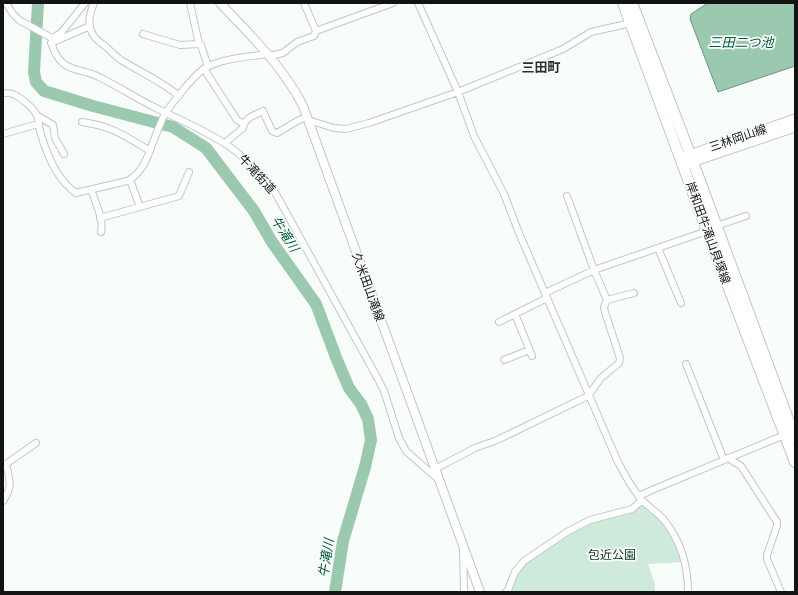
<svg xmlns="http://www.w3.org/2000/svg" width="798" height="595" viewBox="0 0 798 595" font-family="'Roboto Condensed','Noto Sans JP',sans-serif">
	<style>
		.green { fill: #ceeada }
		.water { fill: #9bc9af; stroke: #729380 }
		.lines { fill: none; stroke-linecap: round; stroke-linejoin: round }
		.river { stroke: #9bc9af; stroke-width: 12 }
		.minor-casing { stroke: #c2c7c4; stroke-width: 8 }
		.tertiary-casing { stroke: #c2c7c4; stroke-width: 10 }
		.secondary-casing { stroke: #c2c7c4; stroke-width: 11 }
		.primary-casing { stroke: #c2c7c4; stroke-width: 12 }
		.minor { stroke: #fff; stroke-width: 6 }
		.tertiary { stroke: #fff; stroke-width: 8 }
		.secondary { stroke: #fff; stroke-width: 9 }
		.primary { stroke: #fff; stroke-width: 10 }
		.labels { text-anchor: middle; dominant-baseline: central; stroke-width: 3.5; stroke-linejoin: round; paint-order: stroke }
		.street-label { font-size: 12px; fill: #121413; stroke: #f8fdfa }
		.park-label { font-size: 12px; fill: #123826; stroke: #f8fdfa }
		.water-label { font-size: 13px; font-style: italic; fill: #025837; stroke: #f8fdfa }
		.neighbourhood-label { font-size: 13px; font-weight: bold; fill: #2b2f2d; stroke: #f8fdfa }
	</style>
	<rect width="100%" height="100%" fill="#f8fdfa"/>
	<path class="green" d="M 642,505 C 666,524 670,534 683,562 L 648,564 L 655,584 L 655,592 L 510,592 L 516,575 L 524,564 L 565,537 L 597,520 L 627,514 Z"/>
	<path class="water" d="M 708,3 L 795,3 L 795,66 L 718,92 L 690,19 L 691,14 Z"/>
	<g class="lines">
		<path class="river" d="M 38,3 L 34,72 L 36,82 L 44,91 L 93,106 L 173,127 L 206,148 L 254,211 L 272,242 L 316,304 L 337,360 L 349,388 L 361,404 L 368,419 L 371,440 L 365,467 L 343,541 L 335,592"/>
		<g class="minor-casing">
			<path id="minor" d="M 6,3 L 13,14 L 19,20 L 52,38 C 51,49 56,57 64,64 C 75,72 90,71 101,78 C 119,87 136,98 154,107 C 178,119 202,129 224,143 C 245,156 261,176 276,194 L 378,379 L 384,391 L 399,438 L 406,451 L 439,480
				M 94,3 C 90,13 87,23 92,33 C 95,39 99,42 105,46 C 110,50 115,56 121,60 C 140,72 161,81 179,96
				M 190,3 L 199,44
				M 304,3 L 316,31
				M 418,3 L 458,92 L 474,136 L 504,194 L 519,233 L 617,460 C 624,474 631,487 641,499 C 648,507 657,512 664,520 C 680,540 688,566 688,592
				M 143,34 L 180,45 L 199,44 L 201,45 L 208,67
				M 52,38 L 61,33 L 85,3
				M 51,43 L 90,26
				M 269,56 L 283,53 L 297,42 L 314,36 L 316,31 L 393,3
				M 204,69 L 237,120 L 244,124
				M 3,93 C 7,93 12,93 15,95 C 21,98 35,109 37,116 C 39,119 39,126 40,131 C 46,153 56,179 76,193 L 127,181 C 142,174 148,157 153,142 C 157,133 160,123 165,114 C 171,104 195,74 205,68 C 224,58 247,57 267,54
				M 38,116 L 53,125 L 55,138 L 64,154
				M 308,120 L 334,128 L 346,129 L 369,123 L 458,92 L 563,49 L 591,32 L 631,23
				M 82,122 C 112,126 125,136 150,151
				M 3,134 L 38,124
				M 225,143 L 243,128 C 244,118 255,115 263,111 L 272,131 L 277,133 L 299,120 L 307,117
				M 130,180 L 140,207
				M 91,189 C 95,202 104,219 101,232
				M 567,196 L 594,270 L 607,300
				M 100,218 L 179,196 L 189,172
				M 716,226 L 746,216
				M 658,248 L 681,303
				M 545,293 L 594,270 L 707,231
				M 515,314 L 532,356
				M 499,322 L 547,298
				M 504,360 L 529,350
				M 686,364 L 724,460
				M 728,458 L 741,466 L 777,522 L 777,526 L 767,555 L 767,559 L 781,592
				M 435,469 L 477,447 L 495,441 L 588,396 L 601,378 L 619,363 L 620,358 L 605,312 L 604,307 L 607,300 L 634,293
				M 639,496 L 652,490 L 787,434
				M 3,501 C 13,486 10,481 6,464 L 36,443
				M 463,549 L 464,592
				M 506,592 L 508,590 L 515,572 L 524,561 L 567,532 L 590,520 L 632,509 L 642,500"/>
		</g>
		<g class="tertiary-casing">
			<path id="tertiary" d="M 220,3 C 250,35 283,66 303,106 L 480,592"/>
		</g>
		<g class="secondary-casing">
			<path id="secondary" d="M 680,158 L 795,119
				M 686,164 L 795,127"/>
		</g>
		<g class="primary-casing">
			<path id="primary" d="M 623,3 L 707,231 L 795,462
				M 632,3 L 690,154 L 795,438"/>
		</g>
		<use href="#minor" class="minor"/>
		<use href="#tertiary" class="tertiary"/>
		<use href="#secondary" class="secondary"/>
		<use href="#primary" class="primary"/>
	</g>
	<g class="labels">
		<g class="street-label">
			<text transform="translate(738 138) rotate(-19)">三林岡山線</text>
			<text transform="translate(257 174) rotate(47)">牛滝街道</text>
			<text transform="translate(708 233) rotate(70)">岸和田牛滝山貝塚線</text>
			<text transform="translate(368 287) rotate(70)">久米田山滝線</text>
		</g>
		<g class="park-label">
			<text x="612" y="555">包近公園</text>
		</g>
		<g class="water-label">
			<text x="741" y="42">三田二つ池</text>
			<text transform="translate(285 234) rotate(57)">牛滝川</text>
			<text transform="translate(326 558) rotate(-81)">牛滝川</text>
		</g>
		<g class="neighbourhood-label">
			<text x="541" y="67">三田町</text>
		</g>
	</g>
	<rect width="798" height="595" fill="none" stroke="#121413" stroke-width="8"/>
</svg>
